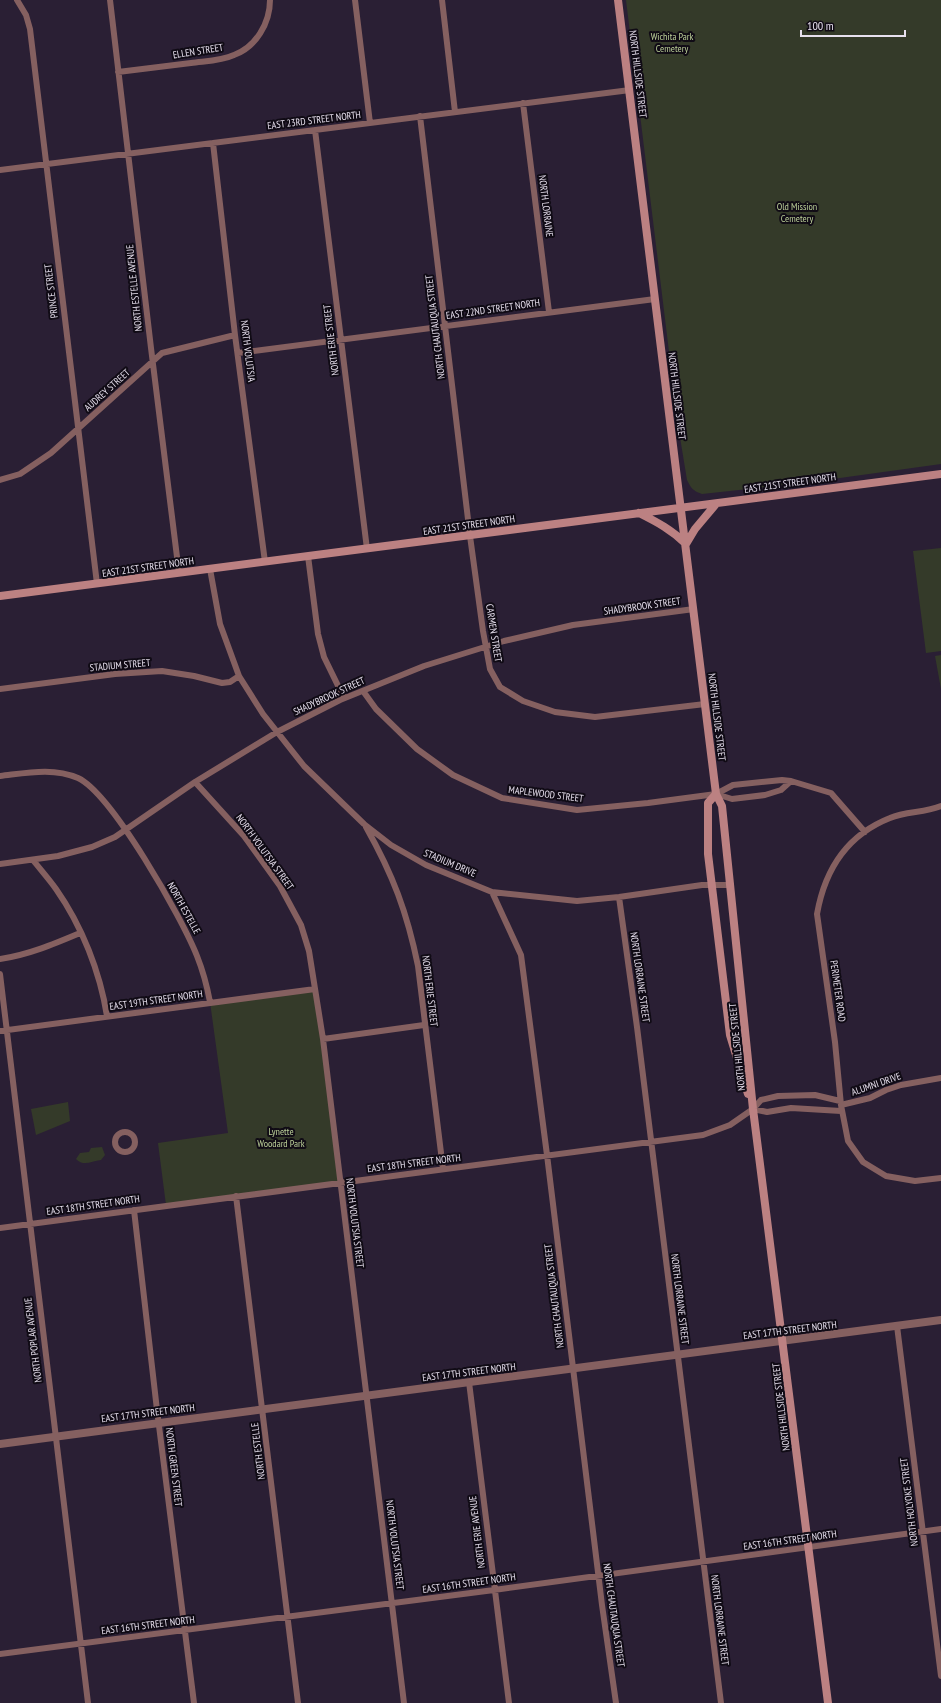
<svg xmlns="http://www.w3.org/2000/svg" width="941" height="1703" viewBox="0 0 941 1703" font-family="'PT Sans Narrow',sans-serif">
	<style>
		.green { fill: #343a29 }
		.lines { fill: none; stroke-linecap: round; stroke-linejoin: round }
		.minor { stroke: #856060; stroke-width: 6 }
		.tertiary { stroke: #856060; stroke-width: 8 }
		.secondary { stroke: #bc8182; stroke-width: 8 }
		.labels { text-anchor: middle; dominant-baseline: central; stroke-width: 4; stroke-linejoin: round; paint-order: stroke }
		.park-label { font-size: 10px; fill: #bcd099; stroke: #100b15 }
		.street-label { font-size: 10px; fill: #e7e0ee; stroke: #100b15 }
	</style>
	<rect width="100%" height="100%" fill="#2a1f34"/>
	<path class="green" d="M 626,0 L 941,0 L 941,464 L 811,482 L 702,494 C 693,491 691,488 687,480 L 678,425 Z
		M 941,548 L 941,651 L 926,653 L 913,551 Z
		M 941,655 L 941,689 L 935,656 Z
		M 315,989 L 340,1183 L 166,1205 L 158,1143 L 228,1133 L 210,1002 Z
		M 68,1102 L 70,1121 L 36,1135 L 31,1109 Z
		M 102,1147 L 105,1155 L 101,1160 C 91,1161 84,1167 76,1159 L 80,1153 L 89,1152 L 91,1148 Z"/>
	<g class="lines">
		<path class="minor" d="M 17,0 L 26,15 L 30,29 L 97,584
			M 110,0 L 151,348 L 179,573
			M 355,0 L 370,123
			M 442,0 L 455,112
			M 118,72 C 143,69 167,66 191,63 C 205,61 221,61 234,55 C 256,47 270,23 270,0
			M 523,103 L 549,312
			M 420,116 L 470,536 L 483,631 L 490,669 L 500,687 L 523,701 L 555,712 L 595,717 L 705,704
			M 315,130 L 367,549
			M 213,143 L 235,335 L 265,562
			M 0,170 L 630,90
			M 238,353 L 655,299
			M 0,480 L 20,474 L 51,453 L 162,353 L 235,335
			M 308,556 L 318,634 L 324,657 L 344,698
			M 210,569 L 220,624 L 239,676 L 263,714 L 304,766 L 364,824 L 391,845 L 426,865 L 492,892 L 577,901 L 619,897 L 702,885 L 731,885
			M 0,689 L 115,674 L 162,671 L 194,676 L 222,683 L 230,682 L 239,676
			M 363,691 L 376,709 L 417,749 L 453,775 L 502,798 L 577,810 L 648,803 L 716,794 L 733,785 L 782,780 L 791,781 L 781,790 L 765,795 L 732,799 L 716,794
			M 0,776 C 26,773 53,767 78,778 C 112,794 182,918 197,956 C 203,971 207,986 210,1002
			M 791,781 L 831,793 L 865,832
			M 195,782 L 244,836 L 280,886 L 301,925 L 309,951 L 323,1039 L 404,1703
			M 941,806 C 925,813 906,811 890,818 C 847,835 825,869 817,914 L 835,1042 L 841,1105 L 848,1141 L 863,1162 L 886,1176 L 915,1181 L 941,1178
			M 366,827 C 393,875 407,912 418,966 L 443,1169
			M 33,860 C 40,869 49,879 56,889 C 82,926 100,972 107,1016
			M 0,864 L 58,856 L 92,847 L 115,837 L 195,782 L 277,732 L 340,700 L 424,666 L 504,641 L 573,625 L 694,609
			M 492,892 L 521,955 L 547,1155 L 602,1605 L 616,1703
			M 619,897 L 637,1027 L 721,1703
			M 0,959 C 28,955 54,944 80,933
			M 0,974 L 88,1703
			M 0,1031 L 315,989
			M 323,1039 L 424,1025
			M 841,1105 L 870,1098 L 886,1090 L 901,1085 L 941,1078
			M 753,1109 L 767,1112 L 791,1108 L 841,1111
			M115 1142a10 10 0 1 1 20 0a10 10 0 1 1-20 0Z
			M 236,1196 L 298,1703
			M 134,1210 L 157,1410 L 194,1703
			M 0,1228 L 703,1135 L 730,1125 L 753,1109 L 761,1100 L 778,1096 L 815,1095 L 840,1101
			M 897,1326 L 941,1676
			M 469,1382 L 509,1703
			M 0,1654 L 494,1590 L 941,1529"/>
		<path class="tertiary" d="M 0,1444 L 941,1320"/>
		<path class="secondary" d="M 618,0 L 716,794 L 722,806 L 753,1109 L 828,1703
			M 639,513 C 657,522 672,530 686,544 L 695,529 L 716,504
			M 0,596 L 941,474
			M 716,794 L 708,803 L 708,854 L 730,1035 L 748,1094"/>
	</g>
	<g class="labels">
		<g class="park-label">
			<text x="672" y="36">Wichita Park<tspan x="672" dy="12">Cemetery</tspan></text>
			<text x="797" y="206">Old Mission<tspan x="797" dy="12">Cemetery</tspan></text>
			<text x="281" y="1131">Lynette<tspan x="281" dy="12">Woodard Park</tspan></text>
		</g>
		<g class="street-label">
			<text transform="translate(198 51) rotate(-9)">ELLEN STREET</text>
			<text transform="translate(638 74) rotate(83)">NORTH HILLSIDE STREET</text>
			<text transform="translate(314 120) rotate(-7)">EAST 23RD STREET NORTH</text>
			<text transform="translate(546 206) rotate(83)">NORTH LORRAINE</text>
			<text transform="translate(134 288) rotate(-96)">NORTH ESTELLE AVENUE</text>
			<text transform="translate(51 291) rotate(-97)">PRINCE STREET</text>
			<text transform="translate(493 309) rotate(-8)">EAST 22ND STREET NORTH</text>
			<text transform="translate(435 327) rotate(-97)">NORTH CHAUTAUQUA STREET</text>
			<text transform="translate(331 340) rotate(-97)">NORTH ERIE STREET</text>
			<text transform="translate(248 351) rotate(83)">NORTH VOLUTSIA</text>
			<text transform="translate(107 390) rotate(-42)">AUDREY STREET</text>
			<text transform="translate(677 396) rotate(83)">NORTH HILLSIDE STREET</text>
			<text transform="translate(790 483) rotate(-8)">EAST 21ST STREET NORTH</text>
			<text transform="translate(469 525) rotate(-8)">EAST 21ST STREET NORTH</text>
			<text transform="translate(148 567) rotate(-8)">EAST 21ST STREET NORTH</text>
			<text transform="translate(642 606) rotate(-8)">SHADYBROOK STREET</text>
			<text transform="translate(494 633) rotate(81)">CARMEN STREET</text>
			<text transform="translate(120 665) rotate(-5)">STADIUM STREET</text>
			<text transform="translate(329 696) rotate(-25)">SHADYBROOK STREET</text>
			<text transform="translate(717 717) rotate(83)">NORTH HILLSIDE STREET</text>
			<text transform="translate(546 794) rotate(7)">MAPLEWOOD STREET</text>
			<text transform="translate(265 852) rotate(54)">NORTH VOLUTSIA STREET</text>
			<text transform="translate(450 863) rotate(23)">STADIUM DRIVE</text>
			<text transform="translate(184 908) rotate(61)">NORTH ESTELLE</text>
			<text transform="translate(640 977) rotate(82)">NORTH LORRAINE STREET</text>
			<text transform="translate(430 991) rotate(83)">NORTH ERIE STREET</text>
			<text transform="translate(838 991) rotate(82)">PERIMETER ROAD</text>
			<text transform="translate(156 1000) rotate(-8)">EAST 19TH STREET NORTH</text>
			<text transform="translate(737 1047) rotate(-96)">NORTH HILLSIDE STREET</text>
			<text transform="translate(876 1084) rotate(-19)">ALUMNI DRIVE</text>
			<text transform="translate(414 1163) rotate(-7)">EAST 18TH STREET NORTH</text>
			<text transform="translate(93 1205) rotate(-8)">EAST 18TH STREET NORTH</text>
			<text transform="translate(355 1223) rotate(83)">NORTH VOLUTSIA STREET</text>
			<text transform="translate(554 1296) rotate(-97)">NORTH CHAUTAUQUA STREET</text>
			<text transform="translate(680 1299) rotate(83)">NORTH LORRAINE STREET</text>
			<text transform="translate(790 1330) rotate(-7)">EAST 17TH STREET NORTH</text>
			<text transform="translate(33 1340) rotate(-97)">NORTH POPLAR AVENUE</text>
			<text transform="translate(469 1372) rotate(-7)">EAST 17TH STREET NORTH</text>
			<text transform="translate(781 1407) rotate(-97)">NORTH HILLSIDE STREET</text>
			<text transform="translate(148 1413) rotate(-7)">EAST 17TH STREET NORTH</text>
			<text transform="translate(258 1451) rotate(-97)">NORTH ESTELLE</text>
			<text transform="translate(174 1467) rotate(83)">NORTH GREEN STREET</text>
			<text transform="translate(909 1502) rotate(-97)">NORTH HOLYOKE STREET</text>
			<text transform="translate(477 1532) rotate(-97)">NORTH ERIE AVENUE</text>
			<text transform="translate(790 1540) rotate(-8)">EAST 16TH STREET NORTH</text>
			<text transform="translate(395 1545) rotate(83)">NORTH VOLUTSIA STREET</text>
			<text transform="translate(469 1583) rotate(-8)">EAST 16TH STREET NORTH</text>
			<text transform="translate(614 1615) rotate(82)">NORTH CHAUTAUQUA STREET</text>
			<text transform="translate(720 1620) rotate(83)">NORTH LORRAINE STREET</text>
			<text transform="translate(148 1625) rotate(-7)">EAST 16TH STREET NORTH</text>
		</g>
	</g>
	<path d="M801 30v6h104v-6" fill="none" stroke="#e7e0ee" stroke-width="2"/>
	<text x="807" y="30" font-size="12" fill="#e7e0ee" stroke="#100b15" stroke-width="3" paint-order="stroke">100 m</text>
</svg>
